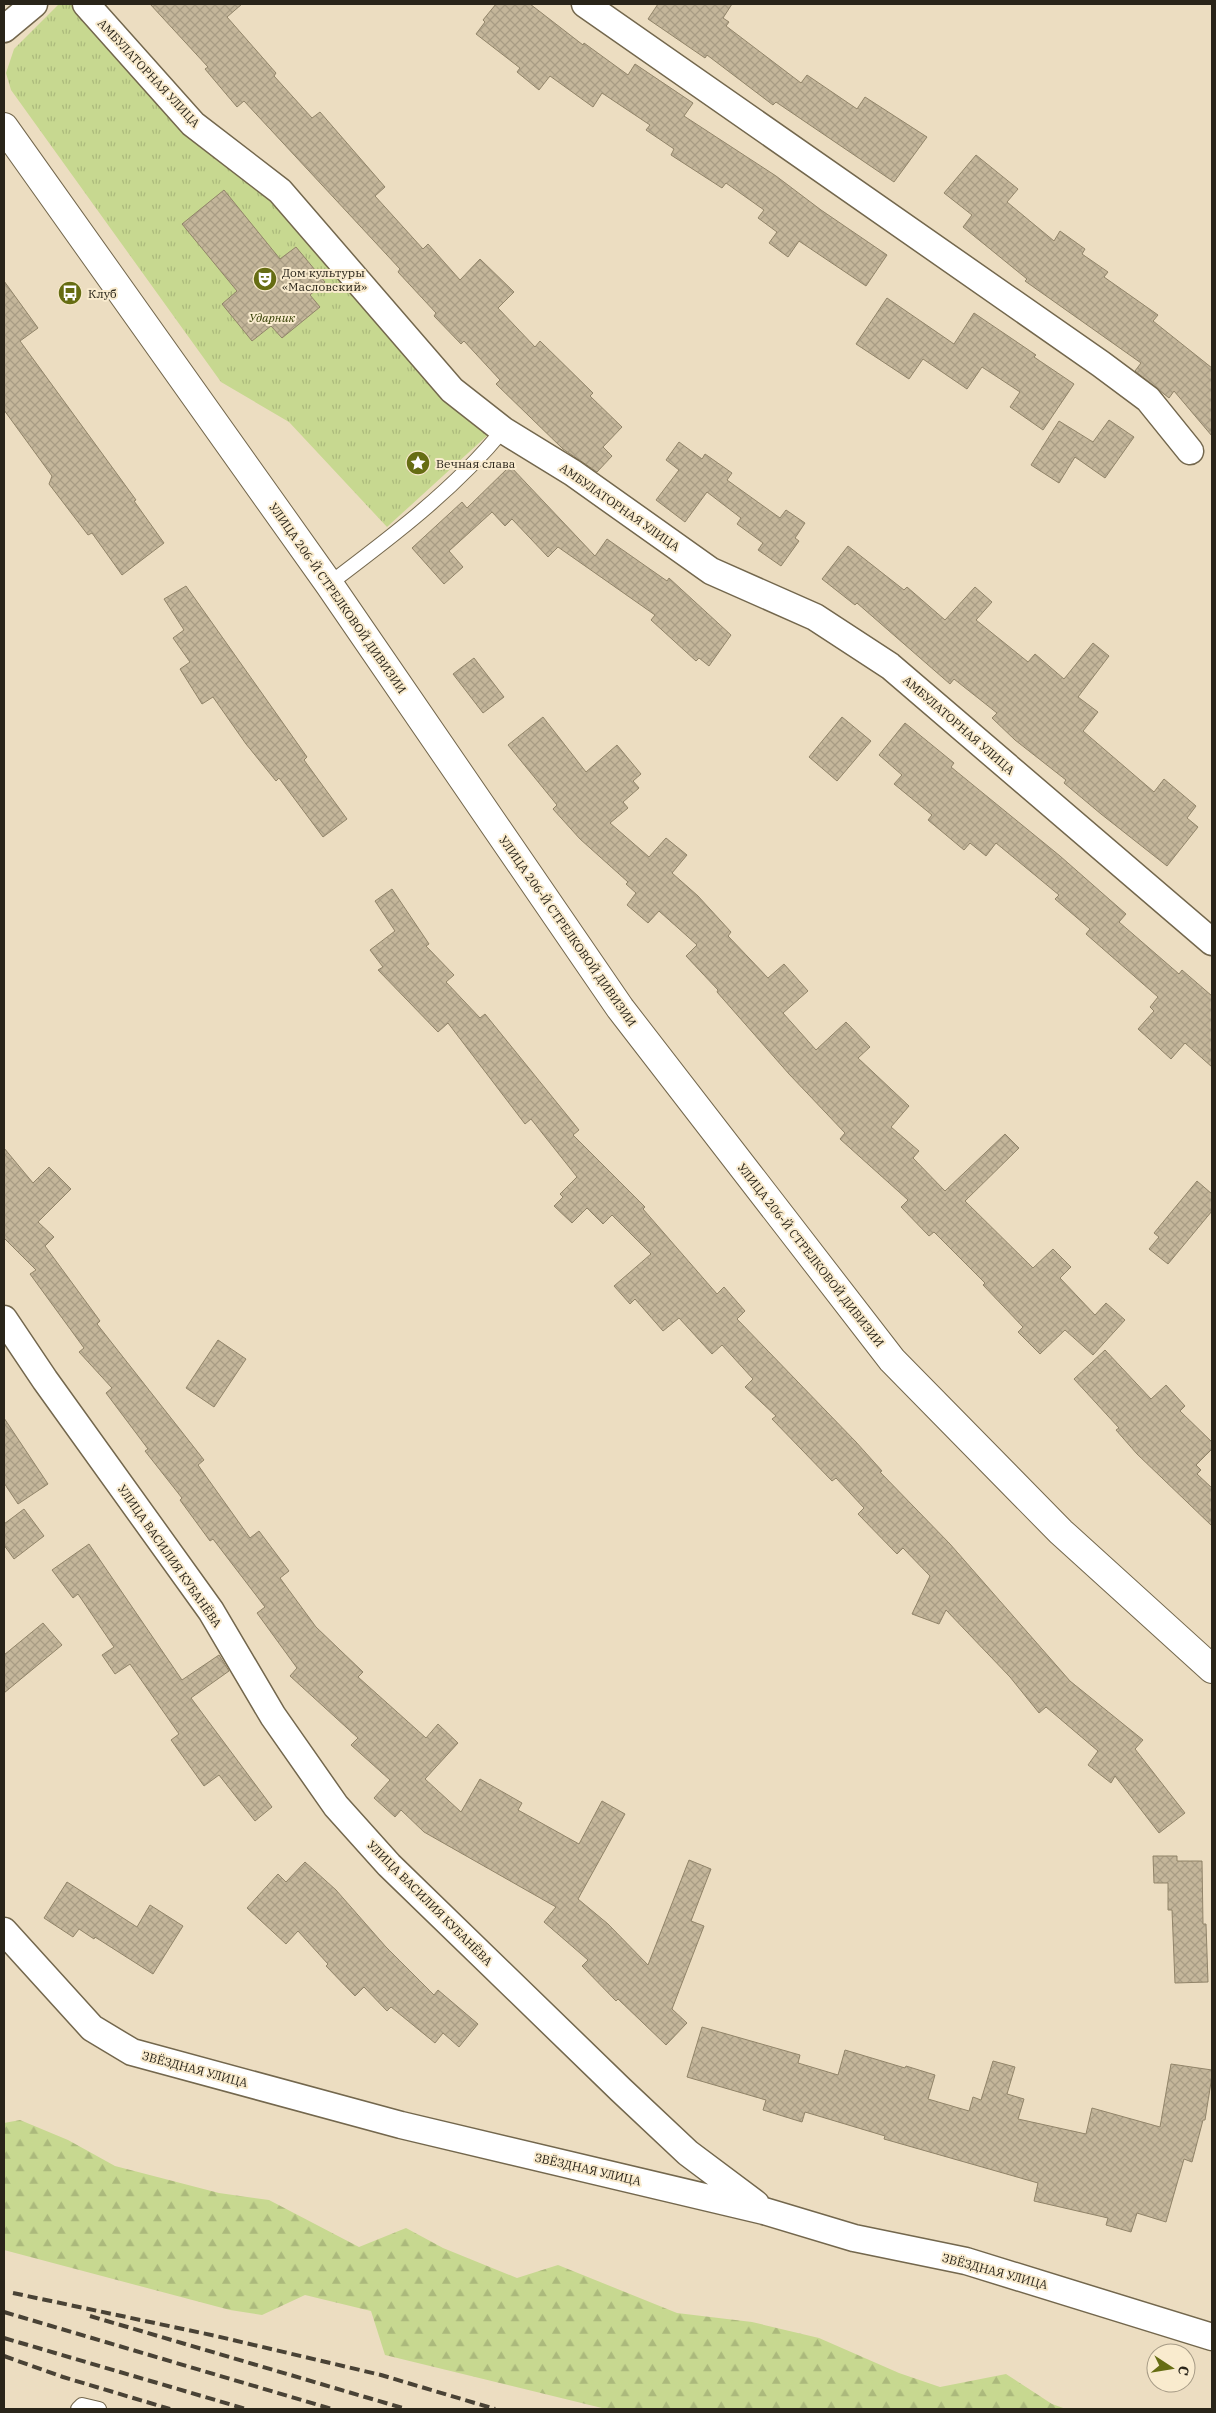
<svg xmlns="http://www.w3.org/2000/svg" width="1216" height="2413" viewBox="0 0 1216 2413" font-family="'IBM Plex Serif',serif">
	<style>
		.forest { fill: url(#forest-firs) }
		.park { fill: url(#park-tufts) }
		.building { fill: url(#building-cross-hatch); stroke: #918469 }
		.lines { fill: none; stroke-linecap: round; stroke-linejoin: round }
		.service-casing { stroke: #73674d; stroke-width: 16 }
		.minor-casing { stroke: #73674d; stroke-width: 29 }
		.secondary-casing { stroke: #73674d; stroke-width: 30 }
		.service { stroke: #fff; stroke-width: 14 }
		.minor { stroke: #fff; stroke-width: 26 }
		.secondary { stroke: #fff; stroke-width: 28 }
		.rail { stroke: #494235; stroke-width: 4; stroke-dasharray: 10 5; stroke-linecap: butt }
		.labels { text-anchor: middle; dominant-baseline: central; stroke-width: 4; stroke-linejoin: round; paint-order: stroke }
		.street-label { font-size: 12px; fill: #292419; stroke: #f9ebce }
		.poi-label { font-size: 12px; fill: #292419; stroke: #f9ebce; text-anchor: start }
		.park-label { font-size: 12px; font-style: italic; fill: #323c00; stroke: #f9ebce }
	</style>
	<defs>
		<pattern id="forest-firs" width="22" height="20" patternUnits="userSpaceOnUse" patternTransform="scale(1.25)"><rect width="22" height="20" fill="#c7d890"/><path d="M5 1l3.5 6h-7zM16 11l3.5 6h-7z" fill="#abb97c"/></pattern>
		<pattern id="park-tufts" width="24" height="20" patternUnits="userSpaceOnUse" patternTransform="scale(1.25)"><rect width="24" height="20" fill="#c7d890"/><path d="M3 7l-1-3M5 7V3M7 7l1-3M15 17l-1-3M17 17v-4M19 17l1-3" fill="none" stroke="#abb97c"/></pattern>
		<pattern id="building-cross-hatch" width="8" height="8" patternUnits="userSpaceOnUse" patternTransform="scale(1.25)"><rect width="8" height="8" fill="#c4b69a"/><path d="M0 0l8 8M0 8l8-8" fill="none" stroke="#a89c84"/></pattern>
	</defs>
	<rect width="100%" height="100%" fill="#ecddc1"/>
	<path class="forest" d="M 20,2120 L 68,2140 L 115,2166 L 219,2193 L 269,2200 L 359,2247 L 406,2228 L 443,2248 L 517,2278 L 558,2265 L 677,2313 L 752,2322 L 819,2338 L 899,2373 L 940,2387 L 1006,2374 L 1052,2404 L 1066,2409 L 606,2409 L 385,2355 L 371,2311 L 305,2295 L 262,2315 L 230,2310 L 4,2250 L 4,2123 Z"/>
	<path class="park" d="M 59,4 L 75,4 L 270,196 L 490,433 L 387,527 L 289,422 L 221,382 L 11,90 L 6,73 L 14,49 Z"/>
	<path class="building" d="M 150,4 L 242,4 L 227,17 L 276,73 L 274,76 L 312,118 L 320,112 L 385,187 L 375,196 L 423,249 L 428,244 L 460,280 L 480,259 L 514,292 L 498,308 L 535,347 L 540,341 L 593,393 L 590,396 L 622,427 L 603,447 L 612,456 L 597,472 L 563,449 L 496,384 L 500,380 L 464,341 L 461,344 L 434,316 L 436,313 L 398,272 L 400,269 L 244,101 L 237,107 L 205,69 L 208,67 Z
		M 496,4 L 530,4 L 583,45 L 584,43 L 628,75 L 635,64 L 693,103 L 684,116 L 776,176 L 821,210 L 887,255 L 866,286 L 799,241 L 788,257 L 769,243 L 777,232 L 758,218 L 764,210 L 726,183 L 722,188 L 671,155 L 674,149 L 646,130 L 650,125 L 602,93 L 593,107 L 550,76 L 539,90 L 517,72 L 520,68 L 476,34 L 485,22 L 483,20 Z
		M 658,4 L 732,4 L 723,18 L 729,22 L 726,26 L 801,83 L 807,75 L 857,109 L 865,97 L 927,137 L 894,182 L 776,102 L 773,105 L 707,55 L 705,58 L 648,19 Z
		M 976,155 L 1018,189 L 1007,202 L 1054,241 L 1060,231 L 1085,249 L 1082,254 L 1108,272 L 1104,277 L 1158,315 L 1153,321 L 1212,368 L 1212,436 L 1174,391 L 1169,398 L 1135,371 L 1141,363 L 1025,281 L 1027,279 L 963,227 L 972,215 L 944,193 Z
		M 224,190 L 280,259 L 296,247 L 325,282 L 310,295 L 320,307 L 282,338 L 271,326 L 252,341 L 222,304 L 237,291 L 182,224 Z
		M 4,281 L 38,328 L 20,341 L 136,500 L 134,501 L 164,543 L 122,575 L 92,533 L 88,535 L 49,484 L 52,476 L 4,410 Z
		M 887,298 L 954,344 L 974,313 L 1036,355 L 1034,357 L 1074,384 L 1043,430 L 1010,407 L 1020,392 L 982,367 L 967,389 L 923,359 L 909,379 L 856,344 Z
		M 1109,420 L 1134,437 L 1105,478 L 1075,457 L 1059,483 L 1031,465 L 1059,421 L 1093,442 Z
		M 679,442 L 702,459 L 705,454 L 732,473 L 727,480 L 780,518 L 786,510 L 805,523 L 795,538 L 799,541 L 781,566 L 758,550 L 763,543 L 737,524 L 741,518 L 707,492 L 685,522 L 656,500 L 679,470 L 666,460 Z
		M 510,466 L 595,556 L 607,539 L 667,581 L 669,578 L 731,635 L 709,666 L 699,658 L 696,661 L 651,620 L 655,615 L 558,547 L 548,557 L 512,519 L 505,526 L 492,512 L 449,551 L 463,567 L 444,584 L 412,548 L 462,502 L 467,508 Z
		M 848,546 L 904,590 L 907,587 L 945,620 L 975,587 L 992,602 L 976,620 L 1028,662 L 1035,654 L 1064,679 L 1093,643 L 1109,656 L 1078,697 L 1098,712 L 1083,731 L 1154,792 L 1164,779 L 1196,806 L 1187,818 L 1198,827 L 1167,866 L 1101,814 L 1064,783 L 1066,780 L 1015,740 L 992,718 L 997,713 L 954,679 L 950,684 L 857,603 L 855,605 L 822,579 Z
		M 186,586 L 307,757 L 304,760 L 347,819 L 323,837 L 279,778 L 276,781 L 246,744 L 213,697 L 202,704 L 180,669 L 190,662 L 173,638 L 184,630 L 164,599 Z
		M 474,658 L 504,697 L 483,713 L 453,674 Z
		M 543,717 L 586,772 L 617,745 L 641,774 L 633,781 L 639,788 L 623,802 L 628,808 L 610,823 L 649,857 L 666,838 L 687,855 L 672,873 L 698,896 L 731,932 L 728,936 L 768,978 L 784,964 L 808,991 L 783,1013 L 816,1050 L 846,1022 L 870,1047 L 858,1058 L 909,1106 L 891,1127 L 919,1151 L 913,1158 L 945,1191 L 1005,1134 L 1019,1148 L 965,1201 L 1033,1268 L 1053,1249 L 1071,1267 L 1060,1278 L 1095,1315 L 1106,1303 L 1125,1320 L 1093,1355 L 1065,1330 L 1040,1354 L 1018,1332 L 1023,1327 L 983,1285 L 985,1283 L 934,1232 L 929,1236 L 901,1207 L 908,1200 L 840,1139 L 845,1133 L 789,1074 L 717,992 L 718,990 L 686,956 L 697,945 L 659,911 L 648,923 L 627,905 L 636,893 L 626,884 L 628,882 L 580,839 L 553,809 L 557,805 L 508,745 Z
		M 842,717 L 871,741 L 837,781 L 809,757 Z
		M 905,723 L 954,763 L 951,767 L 1060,856 L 1126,914 L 1119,922 L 1179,974 L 1182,970 L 1212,996 L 1212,1067 L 1185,1043 L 1171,1059 L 1138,1029 L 1154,1011 L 1150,1007 L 1158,997 L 1086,934 L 1090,929 L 1055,899 L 1059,895 L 996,843 L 986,856 L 970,843 L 964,850 L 928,820 L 932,815 L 894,784 L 902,775 L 879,755 Z
		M 392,889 L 429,944 L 426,946 L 454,975 L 446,982 L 480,1018 L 485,1014 L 579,1130 L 573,1135 L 645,1207 L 643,1209 L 717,1294 L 724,1287 L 745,1311 L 737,1319 L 856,1442 L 882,1471 L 880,1472 L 950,1544 L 1070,1681 L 1143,1740 L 1135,1749 L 1185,1813 L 1159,1833 L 1115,1776 L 1111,1783 L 1088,1765 L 1098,1751 L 1046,1707 L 1039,1713 L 1010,1677 L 946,1610 L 939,1624 L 912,1614 L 930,1576 L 903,1548 L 897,1554 L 858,1514 L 864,1508 L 836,1478 L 832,1481 L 772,1419 L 776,1416 L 745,1387 L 753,1379 L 722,1345 L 712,1354 L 679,1318 L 663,1331 L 635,1299 L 630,1304 L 614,1286 L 651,1254 L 612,1215 L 603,1224 L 587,1208 L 572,1223 L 554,1206 L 563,1197 L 560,1194 L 577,1177 L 531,1119 L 525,1124 L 448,1023 L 438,1032 L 378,970 L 383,967 L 370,950 L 395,931 L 375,901 Z
		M 4,1148 L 33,1183 L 49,1167 L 71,1189 L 38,1222 L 54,1237 L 45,1246 L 100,1321 L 97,1324 L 204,1460 L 198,1465 L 250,1538 L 259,1531 L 289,1571 L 280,1578 L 316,1627 L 363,1672 L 358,1677 L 426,1738 L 438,1724 L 458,1743 L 425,1779 L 461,1812 L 480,1779 L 522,1803 L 518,1810 L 579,1844 L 602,1801 L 625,1814 L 578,1899 L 608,1924 L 648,1965 L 689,1860 L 711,1869 L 691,1921 L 704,1926 L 672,2009 L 687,2023 L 666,2045 L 618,1999 L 616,2001 L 582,1966 L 588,1960 L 544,1922 L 556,1907 L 424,1832 L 401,1810 L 395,1817 L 374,1798 L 390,1780 L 351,1745 L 358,1738 L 290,1676 L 297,1668 L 257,1613 L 265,1607 L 213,1539 L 210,1541 L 180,1500 L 182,1498 L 145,1451 L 148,1449 L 106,1393 L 112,1388 L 79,1352 L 84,1348 L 30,1274 L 36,1270 L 4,1238 Z
		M 1197,1181 L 1212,1194 L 1212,1211 L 1168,1264 L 1149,1249 L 1159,1237 L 1154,1233 Z
		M 218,1340 L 246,1359 L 214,1407 L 186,1388 Z
		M 1105,1350 L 1151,1399 L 1166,1385 L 1185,1406 L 1180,1411 L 1212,1442 L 1212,1449 L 1196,1465 L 1201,1470 L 1197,1474 L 1212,1488 L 1212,1526 L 1137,1454 L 1116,1430 L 1119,1428 L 1074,1379 Z
		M 4,1418 L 48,1484 L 18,1504 L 4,1483 Z
		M 24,1509 L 44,1536 L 14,1559 L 4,1545 L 4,1524 Z
		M 89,1544 L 182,1680 L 219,1655 L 229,1671 L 191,1698 L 272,1807 L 255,1821 L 219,1775 L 204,1786 L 171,1740 L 179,1734 L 130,1664 L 115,1674 L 102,1655 L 114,1647 L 78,1594 L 73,1598 L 52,1570 Z
		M 43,1623 L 62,1645 L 4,1693 L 4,1655 Z
		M 1153,1856 L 1177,1856 L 1177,1861 L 1202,1861 L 1203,1924 L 1206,1924 L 1208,1982 L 1175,1983 L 1172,1910 L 1168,1910 L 1168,1883 L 1154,1883 Z
		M 305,1862 L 336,1890 L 386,1947 L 434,1995 L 438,1990 L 478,2024 L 459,2047 L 443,2033 L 435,2043 L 391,2007 L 387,2011 L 364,1987 L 355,1996 L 326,1966 L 328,1964 L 298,1931 L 286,1944 L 247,1908 L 278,1874 L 286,1882 Z
		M 67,1882 L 137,1927 L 150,1905 L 183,1926 L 153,1974 L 95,1937 L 94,1939 L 79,1929 L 73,1937 L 44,1918 Z
		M 702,2027 L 800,2055 L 798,2063 L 838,2075 L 845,2050 L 905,2068 L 906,2066 L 935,2075 L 928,2099 L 969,2111 L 973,2097 L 981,2100 L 993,2061 L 1015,2067 L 1007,2094 L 1024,2099 L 1018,2119 L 1086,2134 L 1092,2108 L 1160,2127 L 1171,2064 L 1212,2070 L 1212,2076 L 1205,2120 L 1203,2120 L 1192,2162 L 1184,2159 L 1166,2222 L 1137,2213 L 1131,2232 L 1106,2225 L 1108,2218 L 1034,2201 L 1038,2183 L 884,2139 L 885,2136 L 805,2112 L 802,2122 L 763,2110 L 766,2100 L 687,2077 Z"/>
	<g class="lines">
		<g class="service-casing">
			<path id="service" d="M 329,584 C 390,538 454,490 503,430
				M 78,2409 L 82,2405 L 99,2409"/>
		</g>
		<g class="minor-casing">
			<path id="minor" d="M 86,4 L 193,124 L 280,191 L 452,390 L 503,430 L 573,473 L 711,571 L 815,617 L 890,666 L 1212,942
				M 585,4 L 1101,364 L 1148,399 L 1190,451
				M 4,29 L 34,4
				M 4,1319 L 45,1380 L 211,1611 L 273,1716 L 336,1806 L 389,1865 L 621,2090 L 688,2153 L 756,2204
				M 4,1931 L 92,2028 L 132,2052 L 401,2125 L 764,2211 L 854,2238 L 966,2261 L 1212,2337"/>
		</g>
		<g class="secondary-casing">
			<path id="secondary" d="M 4,127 L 329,584 L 620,1008 L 892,1360 L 1061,1532 L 1212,1669"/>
		</g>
		<use href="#service" class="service"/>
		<use href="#minor" class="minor"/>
		<use href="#secondary" class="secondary"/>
		<path class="rail" d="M 13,2293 L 216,2336 L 381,2375 L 495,2409
			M 4,2312 L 332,2409
			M 90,2316 L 406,2409
			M 4,2338 L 246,2409
			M 4,2356 L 63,2377 L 170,2409"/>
	</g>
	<defs>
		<g id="theatre-disc" transform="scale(1.25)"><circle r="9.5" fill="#666d13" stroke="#f9ebce"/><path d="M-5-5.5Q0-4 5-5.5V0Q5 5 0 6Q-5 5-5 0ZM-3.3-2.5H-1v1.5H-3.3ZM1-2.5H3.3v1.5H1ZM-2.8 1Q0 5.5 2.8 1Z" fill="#fff"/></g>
		<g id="bus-disc" transform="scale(1.25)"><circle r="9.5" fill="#666d13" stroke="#f9ebce"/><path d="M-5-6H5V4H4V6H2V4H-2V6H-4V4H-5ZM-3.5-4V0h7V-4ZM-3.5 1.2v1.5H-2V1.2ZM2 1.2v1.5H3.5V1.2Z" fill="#fff"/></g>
		<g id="sight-disc" transform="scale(1.25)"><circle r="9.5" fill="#666d13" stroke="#f9ebce"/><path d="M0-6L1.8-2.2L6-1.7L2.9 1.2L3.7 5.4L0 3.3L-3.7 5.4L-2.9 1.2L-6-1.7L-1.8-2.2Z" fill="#fff"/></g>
	</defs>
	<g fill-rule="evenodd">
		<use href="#theatre-disc" x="265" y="279"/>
		<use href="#bus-disc" x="70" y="293"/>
		<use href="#sight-disc" x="418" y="463"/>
	</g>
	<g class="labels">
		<g class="street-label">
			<text transform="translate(149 73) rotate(47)">АМБУЛАТОРНАЯ УЛИЦА</text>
			<text transform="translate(620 507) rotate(35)">АМБУЛАТОРНАЯ УЛИЦА</text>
			<text transform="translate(338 598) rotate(55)">УЛИЦА 206-Й СТРЕЛКОВОЙ ДИВИЗИИ</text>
			<text transform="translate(959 725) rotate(41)">АМБУЛАТОРНАЯ УЛИЦА</text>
			<text transform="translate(568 931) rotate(55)">УЛИЦА 206-Й СТРЕЛКОВОЙ ДИВИЗИИ</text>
			<text transform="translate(811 1255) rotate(52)">УЛИЦА 206-Й СТРЕЛКОВОЙ ДИВИЗИИ</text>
			<text transform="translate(170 1556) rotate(55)">УЛИЦА ВАСИЛИЯ КУБАНЁВА</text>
			<text transform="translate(430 1903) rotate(45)">УЛИЦА ВАСИЛИЯ КУБАНЁВА</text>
			<text transform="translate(195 2069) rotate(15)">ЗВЁЗДНАЯ УЛИЦА</text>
			<text transform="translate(588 2169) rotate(13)">ЗВЁЗДНАЯ УЛИЦА</text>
			<text transform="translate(995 2271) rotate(15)">ЗВЁЗДНАЯ УЛИЦА</text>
		</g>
		<g class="poi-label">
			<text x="282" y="272">Дом культуры<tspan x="282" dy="14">«Масловский»</tspan></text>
			<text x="88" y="293">Клуб</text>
			<text x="436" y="463">Вечная слава</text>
		</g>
		<g class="park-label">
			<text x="272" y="317">Ударник</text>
		</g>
	</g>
	<rect width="1216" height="2413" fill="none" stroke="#292419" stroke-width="10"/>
	<g transform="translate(1171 2368) rotate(102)"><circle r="24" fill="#f9ebce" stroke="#a69b86"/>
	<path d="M0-4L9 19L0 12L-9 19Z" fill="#666d13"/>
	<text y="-8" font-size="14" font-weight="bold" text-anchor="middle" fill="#292419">С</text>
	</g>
</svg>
